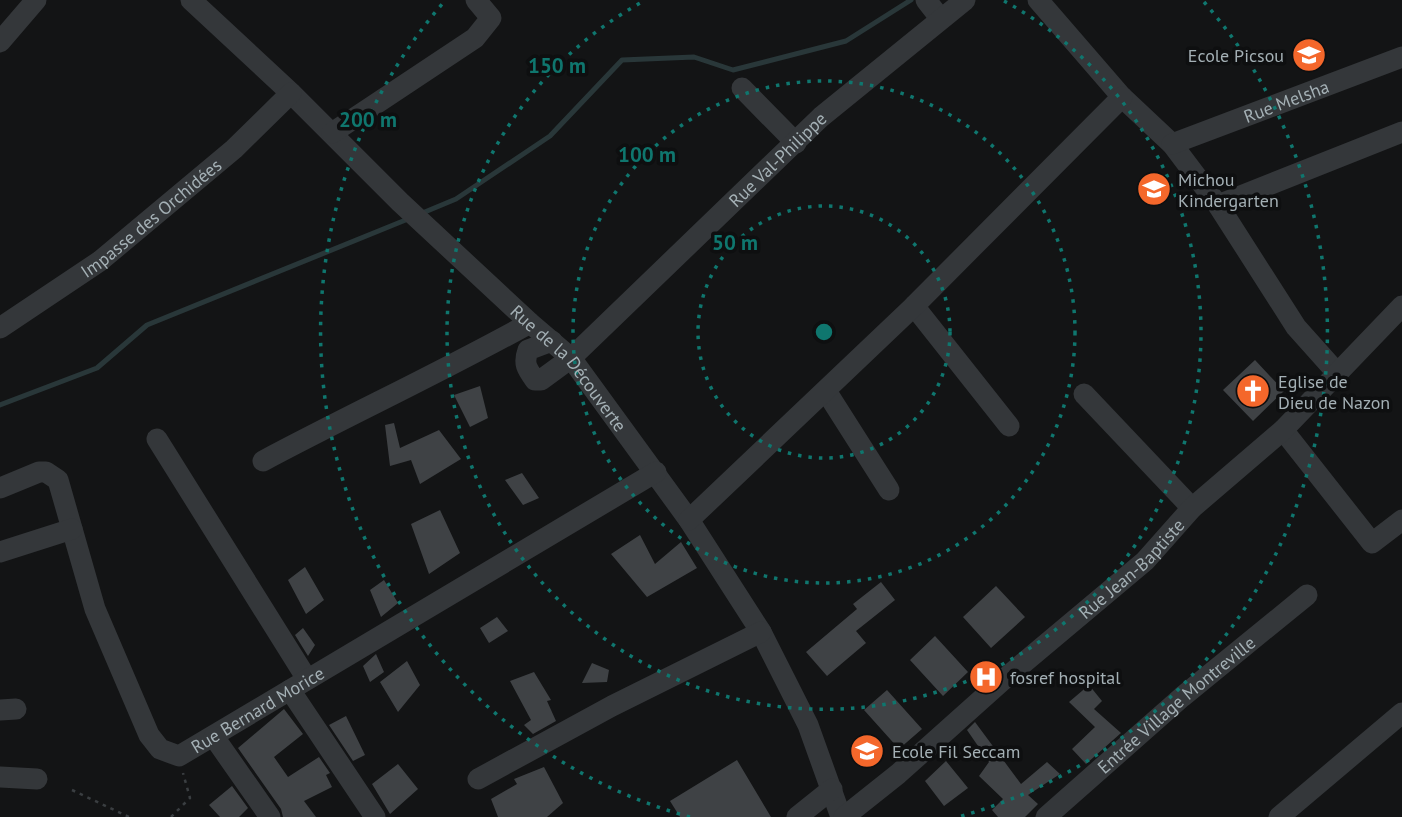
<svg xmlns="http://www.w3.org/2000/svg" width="1402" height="817" viewBox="0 0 1402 817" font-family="'PT Sans',sans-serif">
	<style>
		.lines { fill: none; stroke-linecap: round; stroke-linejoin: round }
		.stream { stroke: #293739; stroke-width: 5 }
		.building { fill: #3f4245 }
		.path { stroke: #3a3e41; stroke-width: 2.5; stroke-dasharray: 3.5 5; stroke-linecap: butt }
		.minor { stroke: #34373a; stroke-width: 21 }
		.ring { fill: none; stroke: #0f766e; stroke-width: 3.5; stroke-dasharray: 3.5 7 }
		.labels { text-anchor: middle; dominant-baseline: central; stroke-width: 7; stroke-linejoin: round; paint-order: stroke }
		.poi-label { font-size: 18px; fill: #a4b0b5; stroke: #0e0f10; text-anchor: start }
		.street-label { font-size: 18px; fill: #a4b0b5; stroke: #0e0f10 }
		.centre { fill: #0f766e; stroke: #0e0f10; stroke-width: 3.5 }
		.ring-label { font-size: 21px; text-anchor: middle; font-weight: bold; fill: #0f766e; stroke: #0e0f10; stroke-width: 7; stroke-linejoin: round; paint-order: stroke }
	</style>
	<rect width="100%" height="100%" fill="#131415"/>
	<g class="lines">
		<path class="stream" d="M 420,214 L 456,199 L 550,136 L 622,60 L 694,57 L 733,70 L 846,41 L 911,0
			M 0,405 L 97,368 L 147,325 L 408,219"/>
	</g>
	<path class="building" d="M 1255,360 L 1284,391 L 1253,421 L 1223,390 Z
		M 480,386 L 488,418 L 470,427 L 454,395 Z
		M 394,423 L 400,448 L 439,430 L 461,459 L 420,484 L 411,460 L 390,466 L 385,425 Z
		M 522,473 L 539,498 L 523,505 L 505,480 Z
		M 440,510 L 460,553 L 429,574 L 411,524 Z
		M 640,535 L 655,564 L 681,542 L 697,568 L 647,597 L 611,554 Z
		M 305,567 L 324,600 L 306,614 L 288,580 Z
		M 384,580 L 398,603 L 381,617 L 370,590 Z
		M 881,582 L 895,600 L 856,631 L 866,643 L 827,676 L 806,652 L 857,609 L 853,604 Z
		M 996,586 L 1025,617 L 991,648 L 963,617 Z
		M 497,617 L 508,631 L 489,643 L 480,628 Z
		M 303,628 L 315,645 L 308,656 L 295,635 Z
		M 935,636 L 968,672 L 943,696 L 910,660 Z
		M 376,654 L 384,672 L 370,682 L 363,666 Z
		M 407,661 L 420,685 L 398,712 L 380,682 Z
		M 592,663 L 609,670 L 607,682 L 582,683 Z
		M 534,672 L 551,700 L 547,701 L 556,721 L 533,734 L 524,725 L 531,720 L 510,681 Z
		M 1089,685 L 1102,701 L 1094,709 L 1121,733 L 1086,764 L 1072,749 L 1095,727 L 1069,702 Z
		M 887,690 L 922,729 L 899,749 L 864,710 Z
		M 284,709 L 303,734 L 274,757 L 288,777 L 319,757 L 330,773 L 326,775 L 332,787 L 304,801 L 316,817 L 283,817 L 281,809 L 238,748 Z
		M 346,716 L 365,755 L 353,761 L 329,725 Z
		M 975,722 L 1021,784 L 1047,762 L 1060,774 L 1028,795 L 1038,804 L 1025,817 L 998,817 L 992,810 L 1003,799 L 979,776 L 989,762 L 967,730 Z
		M 737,760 L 771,817 L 680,817 L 670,801 Z
		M 946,761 L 968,788 L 944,806 L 925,781 Z
		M 398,764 L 418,789 L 390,814 L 372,784 Z
		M 544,767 L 563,803 L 547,817 L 498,817 L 491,799 L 517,784 L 514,779 Z
		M 232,786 L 248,808 L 239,817 L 220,817 L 209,805 Z"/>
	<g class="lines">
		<path class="path" d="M 72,790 L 129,817
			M 171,817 L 190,798 L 183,773"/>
		<g class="minor">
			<path id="s1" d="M 191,0 L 291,93 L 400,202 L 530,323 L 571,358 L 689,520 L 761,632 L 808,725 L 841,817"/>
			<path d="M 926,0 L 940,18"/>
			<path d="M 1038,0 L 1122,97 L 1172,144 L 1218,205 L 1296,327 L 1338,374"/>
			<path d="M 0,42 L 36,0"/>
			<path d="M 742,88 L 796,143"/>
			<path d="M 332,133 L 475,38 L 491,18 L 476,0"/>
			<path id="s2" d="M 1172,144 L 1402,57"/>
			<path d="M 1218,205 L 1402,132"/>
			<path d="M 914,306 L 1009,426"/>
			<path id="s3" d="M 0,328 L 100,261 L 234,149 L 291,93"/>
			<path id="s4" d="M 552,341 L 528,350 C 523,364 527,369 535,380 L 541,380 L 571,358 L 821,117 L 965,0"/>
			<path d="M 826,391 L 889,490"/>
			<path d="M 1084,394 L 1192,508"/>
			<path d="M 1283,430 L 1372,543 L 1402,520"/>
			<path d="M 157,439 L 307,679"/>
			<path d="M 263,461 C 351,414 442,372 530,323"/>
			<path id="s5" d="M 0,488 L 39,472 L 46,472 L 58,480 L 95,609 L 149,735 L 160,749 L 179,756 L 656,472"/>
			<path d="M 689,520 L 914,306 L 1122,97"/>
			<path d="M 0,552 L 72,529"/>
			<path d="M 290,690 L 375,817"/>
			<path d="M 0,710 L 16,709"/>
			<path d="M 214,737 L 270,817"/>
			<path d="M 0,777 L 37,779"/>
			<path d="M 478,779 L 612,706 L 761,632"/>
			<path d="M 797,817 L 832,789"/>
			<path id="s6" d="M 844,817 L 898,774 L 1002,681 L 1145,561 L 1192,508 L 1283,430 L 1402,306"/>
			<path id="s7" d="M 1046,817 L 1182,697 L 1307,595"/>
			<path d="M 1279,817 L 1402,713"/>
		</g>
	</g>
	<g class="ring">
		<circle cx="824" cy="332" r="126"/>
		<circle cx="824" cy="332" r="251"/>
		<path d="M1004 1A377 377 0 1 1 644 1"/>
		<path d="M690 817A503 503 0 0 1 444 2M1204 2A503 503 0 0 1 958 817"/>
	</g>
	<defs>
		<g id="school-disc" transform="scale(1.75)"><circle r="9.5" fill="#f4672b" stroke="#0e0f10"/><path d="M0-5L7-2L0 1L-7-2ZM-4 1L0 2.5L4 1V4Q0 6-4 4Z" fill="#fff"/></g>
		<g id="church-disc" transform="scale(1.75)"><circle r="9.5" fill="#f4672b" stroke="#0e0f10"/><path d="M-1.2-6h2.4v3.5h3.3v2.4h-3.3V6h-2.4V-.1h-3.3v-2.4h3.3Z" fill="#fff"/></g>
		<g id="hospital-disc" transform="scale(1.75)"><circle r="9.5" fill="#f4672b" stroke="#0e0f10"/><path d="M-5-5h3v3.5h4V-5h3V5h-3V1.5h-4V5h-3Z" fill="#fff"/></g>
	</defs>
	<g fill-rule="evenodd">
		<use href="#school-disc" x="1309" y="55"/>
		<use href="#school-disc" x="1154" y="189"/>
		<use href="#church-disc" x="1253" y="391"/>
		<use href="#hospital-disc" x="986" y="677"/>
		<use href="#school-disc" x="867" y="751"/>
	</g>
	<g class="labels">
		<g class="poi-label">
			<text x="1284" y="55" text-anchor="end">Ecole Picsou</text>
			<text x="1178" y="179">Michou<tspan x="1178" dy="21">Kindergarten</tspan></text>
			<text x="1278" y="381">Eglise de<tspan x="1278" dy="21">Dieu de Nazon</tspan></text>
			<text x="1010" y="677">fosref hospital</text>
			<text x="892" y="751">Ecole Fil Seccam</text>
		</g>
		<g class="street-label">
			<text stroke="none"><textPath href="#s2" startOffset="122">Rue Melsha</textPath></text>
			<text stroke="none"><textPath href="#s4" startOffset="388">Rue Val-Philippe</textPath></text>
			<text stroke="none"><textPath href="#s3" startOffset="187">Impasse des Orchidées</textPath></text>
			<text stroke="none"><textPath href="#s1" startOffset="528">Rue de la Découverte</textPath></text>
			<text stroke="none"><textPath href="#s6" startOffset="380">Rue Jean-Baptiste</textPath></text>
			<text stroke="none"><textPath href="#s7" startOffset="172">Entrée Village Montreville</textPath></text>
			<text stroke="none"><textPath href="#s5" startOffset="464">Rue Bernard Morice</textPath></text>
		</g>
	</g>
	<circle cx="824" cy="332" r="10" class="centre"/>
	<g class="ring-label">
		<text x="557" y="73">150 m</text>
		<text x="368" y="127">200 m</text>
		<text x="647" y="162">100 m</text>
		<text x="735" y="250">50 m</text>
	</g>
</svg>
